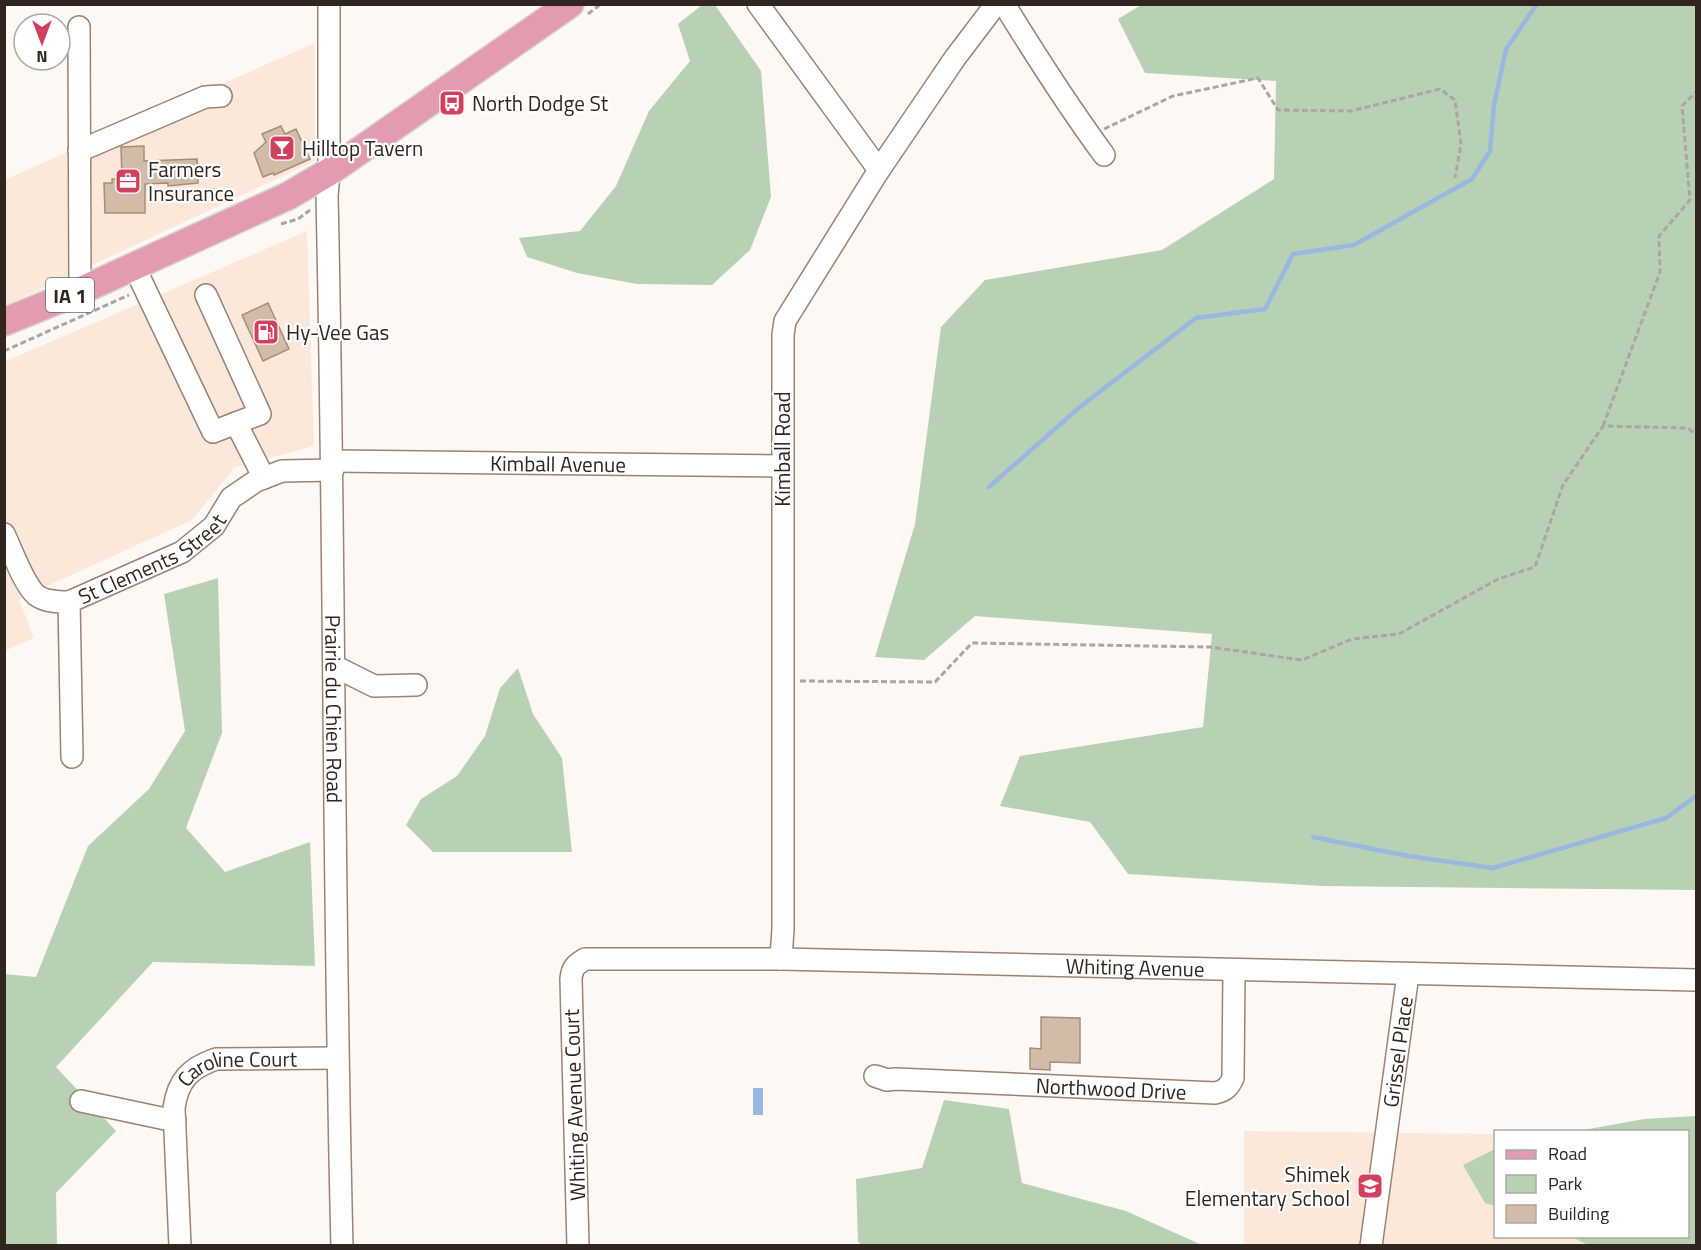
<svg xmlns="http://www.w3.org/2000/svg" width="1701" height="1250" viewBox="0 0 1701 1250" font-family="'Titillium Web',sans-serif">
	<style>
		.built { fill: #fce8da }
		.green { fill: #b8d1b5 }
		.water { fill: #9ab7df }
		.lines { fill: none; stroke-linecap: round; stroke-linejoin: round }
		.stream { stroke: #9ab7df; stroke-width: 4.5 }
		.building { fill: #d2bca8; stroke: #a38e7a; stroke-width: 1.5 }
		.minor-casing { stroke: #9b8373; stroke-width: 24 }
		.major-casing { stroke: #d6d4d2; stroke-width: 30 }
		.path { stroke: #aca5a0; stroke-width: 3; stroke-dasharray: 6 3; stroke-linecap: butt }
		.minor { stroke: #fff; stroke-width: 21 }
		.major { stroke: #e39caf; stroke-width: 27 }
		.labels { text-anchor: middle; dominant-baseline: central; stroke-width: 4.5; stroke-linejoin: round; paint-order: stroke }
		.shield { fill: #fff; stroke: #6e6762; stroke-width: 1.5 }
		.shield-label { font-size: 20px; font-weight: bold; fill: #30261f }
		.poi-label { font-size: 21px; fill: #30261f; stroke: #fff; text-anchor: start }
		.street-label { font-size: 21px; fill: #30261f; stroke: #fff }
	</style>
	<rect width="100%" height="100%" fill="#fdf8f4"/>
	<path class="built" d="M 315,43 L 315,161 L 5,306 L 4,180 Z
		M 307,231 L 314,446 L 235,467 L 192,520 L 19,599 L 34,638 L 5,651 L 4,362 Z
		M 1244,1131 L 1495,1134 L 1496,1236 L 1688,1236 L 1696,1245 L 1244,1245 Z"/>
	<path class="green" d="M 702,5 L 715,5 L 761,71 L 771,197 L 750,250 L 712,285 L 637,284 L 577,273 L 527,257 L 519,238 L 580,231 L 616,186 L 649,111 L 690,61 L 678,24 Z
		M 1141,5 L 1696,5 L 1696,890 L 1322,886 L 1128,874 L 1090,822 L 1000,806 L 1020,756 L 1203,727 L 1212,634 L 975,616 L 924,660 L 875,657 L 915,524 L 941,327 L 985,280 L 1162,250 L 1274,179 L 1276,81 L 1145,73 L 1118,19 Z
		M 218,578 L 222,733 L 186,828 L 225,872 L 310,842 L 315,966 L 153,962 L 56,1067 L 116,1131 L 56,1193 L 57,1245 L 5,1245 L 4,974 L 36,977 L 88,846 L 149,789 L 185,731 L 164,594 Z
		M 518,668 L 533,714 L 562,758 L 572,852 L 433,852 L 406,825 L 421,799 L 457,776 L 485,736 L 500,688 Z
		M 944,1100 L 1009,1109 L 1022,1183 L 1126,1211 L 1202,1245 L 862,1245 L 858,1242 L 856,1179 L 922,1168 Z
		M 1696,1116 L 1696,1245 L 1588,1245 L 1572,1237 L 1688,1236 L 1688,1132 L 1578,1131 L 1644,1119 Z
		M 1495,1149 L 1495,1206 L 1485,1203 L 1463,1165 Z"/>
	<path class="water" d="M 753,1088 L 763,1088 L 763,1115 L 753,1115 Z"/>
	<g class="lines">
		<path class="stream" d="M 989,487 L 1081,406 L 1196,318 L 1265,309 L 1293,254 L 1354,245 L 1472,179 L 1490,151 L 1494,105 L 1506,49 L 1537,4
			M 1313,837 L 1408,856 L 1493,868 L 1666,818 L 1696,796"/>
	</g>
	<path class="building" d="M 281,126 L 285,134 L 296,129 L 310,159 L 274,175 L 273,173 L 263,177 L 254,153 L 266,142 L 262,134 Z
		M 144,146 L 144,161 L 197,159 L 198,183 L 168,186 L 168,183 L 145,184 L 145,213 L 105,213 L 104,183 L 112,183 L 112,179 L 122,179 L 121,147 Z
		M 268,303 L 289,349 L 263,361 L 242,315 Z
		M 1041,1017 L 1080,1018 L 1080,1063 L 1050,1062 L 1050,1070 L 1030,1069 L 1030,1048 L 1041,1049 Z"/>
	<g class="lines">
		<g class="minor-casing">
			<g id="minor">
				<path id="s1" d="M 329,4 L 329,172 L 327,196 C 335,546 333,896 342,1246"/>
				<path d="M 758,4 L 879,170"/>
				<path d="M 1004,4 C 1036,56 1068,106 1104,155"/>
				<path d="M 79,27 L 80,291"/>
				<path d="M 79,151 L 205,97 L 221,96"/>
				<path d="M 134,266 L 213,432 L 236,423 L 264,478"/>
				<path d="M 206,295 L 260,414 L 236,423"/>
				<path id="s2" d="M 333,461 L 782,466"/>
				<path d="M 4,534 C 12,550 23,583 36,595 C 45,602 59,602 69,602"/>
				<path d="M 334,666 L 374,686 L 416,685"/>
				<path id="s3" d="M 72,757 L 69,602 L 182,552 L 214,526 L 231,498 L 256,481 L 282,471 L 333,470"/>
				<path d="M 781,959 L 783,929 L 783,335 L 785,321 L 879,170 L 955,58 L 996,4"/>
				<path id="s4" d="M 875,1076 L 887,1080 L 896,1079 L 1215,1093 C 1225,1091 1229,1087 1233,1078 L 1234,971"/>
				<path d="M 81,1101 L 175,1121"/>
				<path id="s5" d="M 180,1246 L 174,1108 C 178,1080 190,1068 216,1059 L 337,1058"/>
				<path id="s6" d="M 578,1246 L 571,979 C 572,968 575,965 585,959 L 781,959 L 1696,980"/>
				<path id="s7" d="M 1371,1246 L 1408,974"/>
			</g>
		</g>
		<g class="major-casing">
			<path id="major" d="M 4,322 L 80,291 L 288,196 L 329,172 L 570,4"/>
		</g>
		<path class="path" d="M 588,14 L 601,4
			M 1104,129 L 1173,96 L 1258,78 L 1278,110 L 1351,111 L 1440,89 L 1455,100 L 1461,144 L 1455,178
			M 281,224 L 298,219 L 310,210
			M 4,351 L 129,295
			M 1603,426 L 1660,272 L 1659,236 L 1690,200 L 1682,106 L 1696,92
			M 800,681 L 935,682 L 972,643 L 1210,647 L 1302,660 L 1352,639 L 1399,634 L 1498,579 L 1535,567 L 1563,485 L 1603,426 L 1688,428 L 1696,435"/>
		<use href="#minor" class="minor"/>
		<use href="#major" class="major"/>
	</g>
	<defs>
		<g id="bus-square" transform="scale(1.35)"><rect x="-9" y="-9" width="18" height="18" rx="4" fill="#d1415f" stroke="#fff"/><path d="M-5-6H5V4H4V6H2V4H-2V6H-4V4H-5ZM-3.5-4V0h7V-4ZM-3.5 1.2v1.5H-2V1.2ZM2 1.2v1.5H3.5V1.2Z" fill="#fff"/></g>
		<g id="bar-square" transform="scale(1.35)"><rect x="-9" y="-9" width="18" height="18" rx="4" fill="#d1415f" stroke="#fff"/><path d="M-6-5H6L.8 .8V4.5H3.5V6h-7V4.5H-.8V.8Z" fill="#fff"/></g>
		<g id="office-square" transform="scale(1.35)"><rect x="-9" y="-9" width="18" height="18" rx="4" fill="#d1415f" stroke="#fff"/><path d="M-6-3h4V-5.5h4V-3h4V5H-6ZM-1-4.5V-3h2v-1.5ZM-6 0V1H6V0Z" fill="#fff"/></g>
		<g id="fuel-square" transform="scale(1.35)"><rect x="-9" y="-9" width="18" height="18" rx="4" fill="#d1415f" stroke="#fff"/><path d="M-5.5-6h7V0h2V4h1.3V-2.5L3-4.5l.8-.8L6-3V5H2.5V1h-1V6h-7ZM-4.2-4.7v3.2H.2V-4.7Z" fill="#fff"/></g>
		<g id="school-square" transform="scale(1.35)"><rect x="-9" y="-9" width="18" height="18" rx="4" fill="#d1415f" stroke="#fff"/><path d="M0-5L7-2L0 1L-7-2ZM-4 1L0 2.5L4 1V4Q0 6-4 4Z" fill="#fff"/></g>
	</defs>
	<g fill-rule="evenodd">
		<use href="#bus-square" x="452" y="103"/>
		<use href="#bar-square" x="282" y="148"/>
		<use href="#office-square" x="128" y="181"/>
		<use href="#fuel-square" x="266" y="332"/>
		<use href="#school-square" x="1370" y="1186"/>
	</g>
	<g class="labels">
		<rect class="shield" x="46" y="278" width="48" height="34" rx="4.5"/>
		<g class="shield-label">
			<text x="70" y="295">IA 1</text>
		</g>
		<g class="poi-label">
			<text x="472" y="103">North Dodge St</text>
			<text x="302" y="148">Hilltop Tavern</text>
			<text x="148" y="169">Farmers<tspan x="148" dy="24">Insurance</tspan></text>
			<text x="286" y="332">Hy-Vee Gas</text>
			<text x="1350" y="1174" text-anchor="end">Shimek<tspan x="1350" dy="24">Elementary School</tspan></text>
		</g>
		<g class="street-label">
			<text transform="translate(782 449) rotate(-90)">Kimball Road</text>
			<text stroke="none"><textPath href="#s2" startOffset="225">Kimball Avenue</textPath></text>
			<text stroke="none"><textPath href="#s3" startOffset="249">St Clements Street</textPath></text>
			<text stroke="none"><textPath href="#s1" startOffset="705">Prairie du Chien Road</textPath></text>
			<text stroke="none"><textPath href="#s6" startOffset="843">Whiting Avenue</textPath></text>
			<text stroke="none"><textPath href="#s7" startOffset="196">Grissel Place</textPath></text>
			<text stroke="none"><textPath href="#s5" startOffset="226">Caroline Court</textPath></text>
			<text stroke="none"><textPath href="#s4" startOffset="237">Northwood Drive</textPath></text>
			<text transform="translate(574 1105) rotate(-92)">Whiting Avenue Court</text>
		</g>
	</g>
	<rect width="1701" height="1250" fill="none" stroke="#30261f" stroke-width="12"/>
	<rect x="1494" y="1130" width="195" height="108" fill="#ffffff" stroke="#aca8a5" stroke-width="1.5"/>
	<rect x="1506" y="1150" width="30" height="9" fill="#e39caf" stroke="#aca8a5" stroke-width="1.5"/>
	<text x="1548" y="1160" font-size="18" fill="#30261f">Road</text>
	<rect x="1506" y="1175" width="30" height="18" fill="#b8d1b5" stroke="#aca8a5" stroke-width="1.5"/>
	<text x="1548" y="1190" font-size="18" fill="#30261f">Park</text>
	<rect x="1506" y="1205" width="30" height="18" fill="#d2bca8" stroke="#aca8a5" stroke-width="1.5"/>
	<text x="1548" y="1220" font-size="18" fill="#30261f">Building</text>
	<g transform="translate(42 42) rotate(180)"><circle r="28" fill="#ffffff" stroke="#aca8a5" stroke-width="1.5"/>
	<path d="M0-4.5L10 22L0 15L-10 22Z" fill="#d1415f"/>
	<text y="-9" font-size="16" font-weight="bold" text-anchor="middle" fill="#30261f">N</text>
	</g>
</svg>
